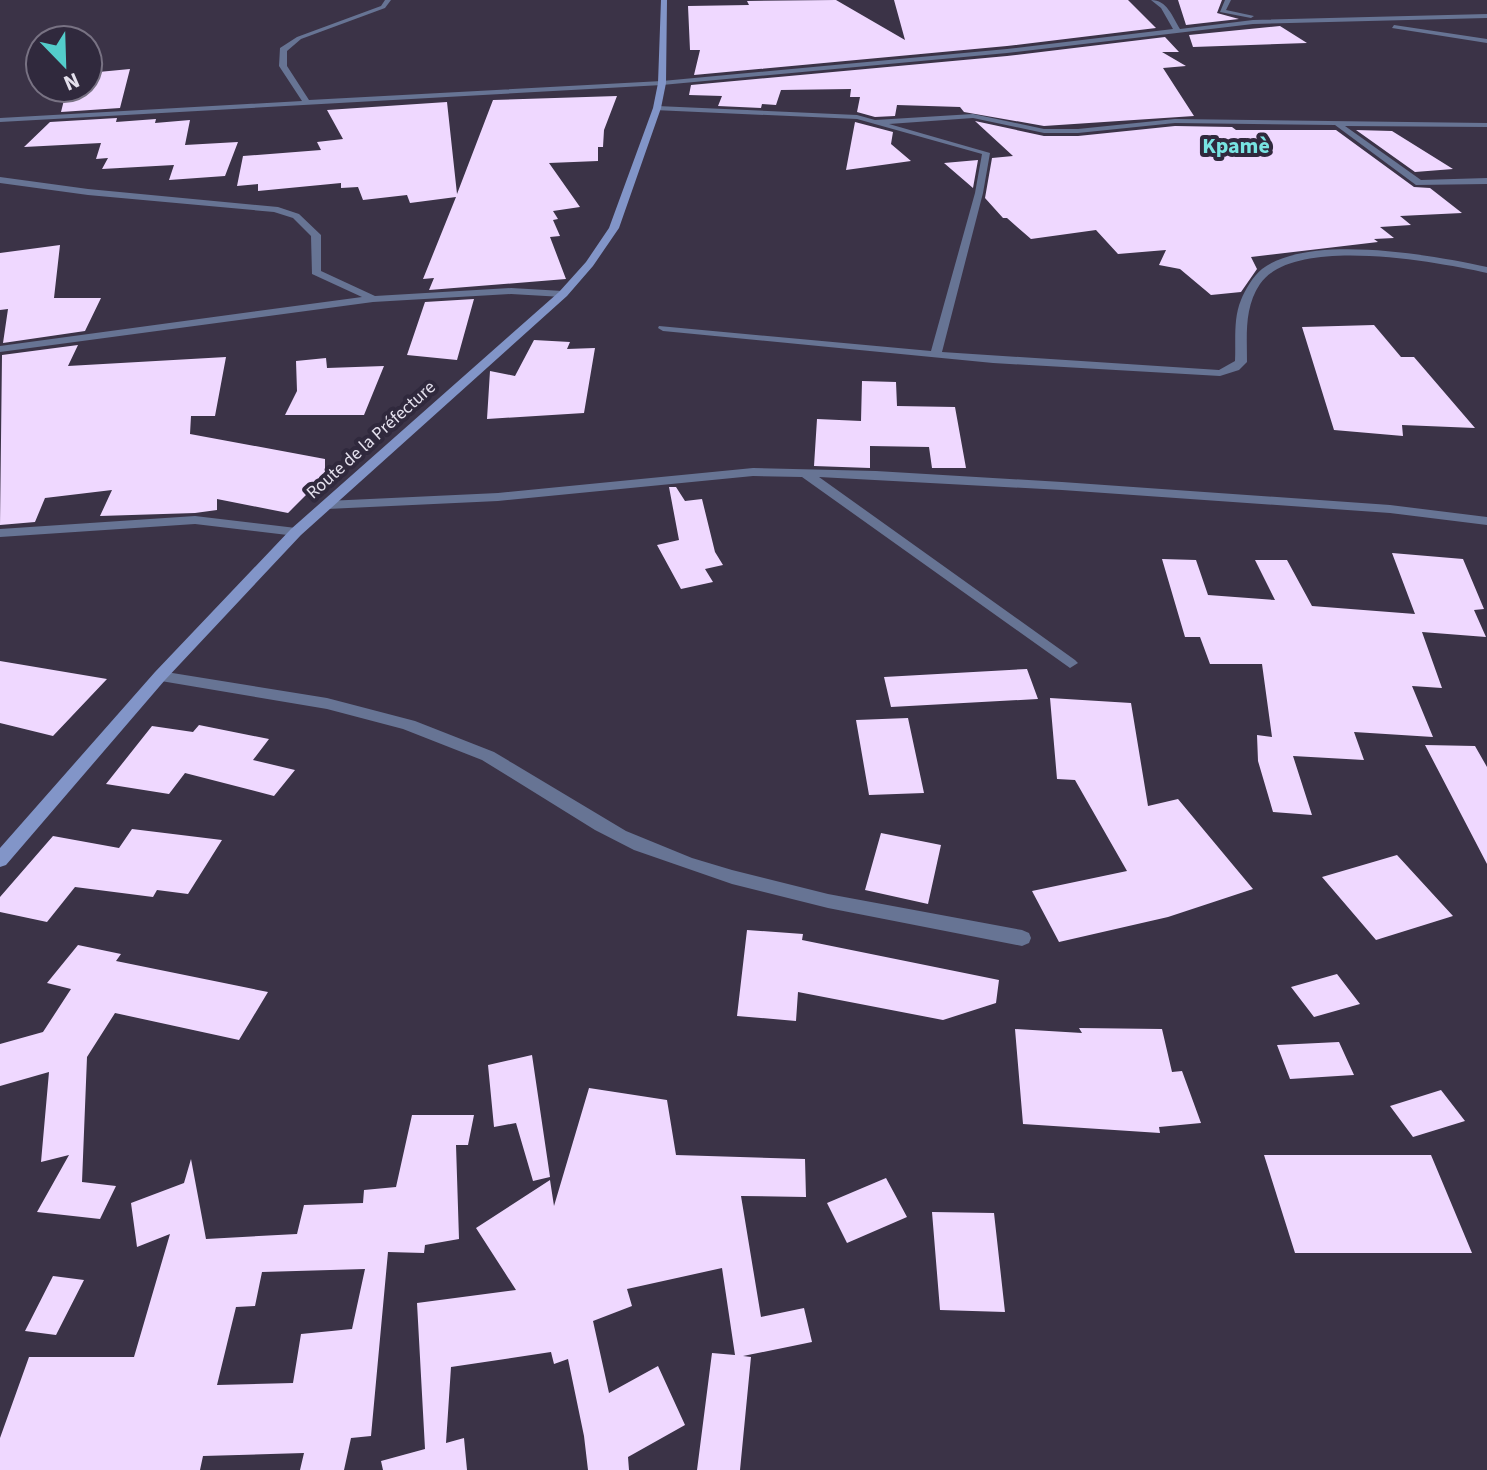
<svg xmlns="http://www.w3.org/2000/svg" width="1487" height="1470" viewBox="0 0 1487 1470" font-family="'Source Sans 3',sans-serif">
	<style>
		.building { fill: #efd8ff; fill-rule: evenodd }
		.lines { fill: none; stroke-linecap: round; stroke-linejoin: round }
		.street { fill: #677494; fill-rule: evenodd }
		.secondary { fill: #8295c8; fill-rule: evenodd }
		.labels { text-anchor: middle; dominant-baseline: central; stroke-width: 8; stroke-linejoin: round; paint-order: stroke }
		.far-street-label { font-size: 18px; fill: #e4e0ed; stroke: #30293d }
		.far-quarter-label { font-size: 22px; font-weight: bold; fill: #78e4e2; stroke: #30293d }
	</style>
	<rect width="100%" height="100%" fill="#3b3347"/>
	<path class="building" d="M 836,0 L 905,40 L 894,0 L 1128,0 L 1156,28 L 1007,46 L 694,75 L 700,50 L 690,50 L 688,6 L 749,5 L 747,1 Z
		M 1178,0 L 1222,0 L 1217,13 L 1239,19 L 1186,25 Z
		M 1280,26 L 1307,43 L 1193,47 L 1189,35 Z
		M 1165,37 L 1179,52 L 1162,52 L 1186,66 L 1163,68 L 1194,116 L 1044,126 L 964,112 L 960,107 L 897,105 L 895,116 L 875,117 L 857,112 L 860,97 L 850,97 L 851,89 L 781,90 L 776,105 L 762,104 L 761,108 L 718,106 L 722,96 L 689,95 L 691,85 L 1007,56 Z
		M 130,69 L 120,108 L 61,112 L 66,92 L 88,90 L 88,73 Z
		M 617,96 L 604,130 L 603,147 L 598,147 L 598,161 L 549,163 L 580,207 L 553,211 L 558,219 L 553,220 L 560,236 L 550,237 L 566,279 L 429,290 L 434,278 L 423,279 L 456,197 L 410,203 L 407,195 L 363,200 L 358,187 L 341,188 L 341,183 L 258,191 L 258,184 L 237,186 L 243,156 L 321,150 L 317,142 L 343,139 L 327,110 L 447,102 L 457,194 L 493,100 Z
		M 117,118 L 116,122 L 156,119 L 155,123 L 190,120 L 185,145 L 238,142 L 225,176 L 169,180 L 174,165 L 102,169 L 108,158 L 96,159 L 101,143 L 24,147 L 50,122 Z
		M 975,121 L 1044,136 L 1078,136 L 1175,126 L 1232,127 L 1236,130 L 1336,130 L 1414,187 L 1430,188 L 1462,213 L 1400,216 L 1411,225 L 1380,227 L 1394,238 L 1374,239 L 1378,242 L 1251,257 L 1257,269 L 1241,292 L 1211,295 L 1180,269 L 1159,265 L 1166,250 L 1118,254 L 1096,230 L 1031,239 L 1007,218 L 1003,218 L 985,198 L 992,158 L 1013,156 Z
		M 855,122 L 893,132 L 891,144 L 911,161 L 846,170 Z
		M 1356,130 L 1392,131 L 1453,169 L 1415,172 Z
		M 978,160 L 973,188 L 944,163 Z
		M 60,245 L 54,298 L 101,298 L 85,331 L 3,343 L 8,309 L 0,310 L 0,253 Z
		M 474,299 L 457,360 L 407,355 L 425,302 Z
		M 1374,325 L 1401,357 L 1414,357 L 1475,428 L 1402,425 L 1403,436 L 1334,430 L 1302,327 Z
		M 534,340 L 570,342 L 567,349 L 595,348 L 584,413 L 487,419 L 490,371 L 515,376 Z
		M 78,345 L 68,366 L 226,357 L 215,416 L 191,416 L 190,434 L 325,459 L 325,476 L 288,513 L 217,499 L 217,510 L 195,513 L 100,516 L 112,490 L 45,498 L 35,522 L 0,525 L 2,355 Z
		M 326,358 L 327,368 L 384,366 L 364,415 L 285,415 L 297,391 L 296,361 Z
		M 862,381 L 896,382 L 897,406 L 955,407 L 966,468 L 932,468 L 929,447 L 870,446 L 870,468 L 814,466 L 817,419 L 861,421 Z
		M 669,487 L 676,487 L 685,501 L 702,499 L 715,552 L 723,565 L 705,569 L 713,582 L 681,589 L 657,545 L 679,540 Z
		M 1392,553 L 1463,559 L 1484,609 L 1474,610 L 1486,637 L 1422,632 L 1442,688 L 1412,686 L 1433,737 L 1354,732 L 1364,760 L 1293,756 L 1312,815 L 1273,812 L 1258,761 L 1257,735 L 1272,737 L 1262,664 L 1210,664 L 1200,637 L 1185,637 L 1162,559 L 1196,560 L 1208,595 L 1275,600 L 1255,560 L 1287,560 L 1312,606 L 1415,614 Z
		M 0,661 L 107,679 L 53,736 L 0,723 Z
		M 1027,669 L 1038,699 L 891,707 L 884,677 Z
		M 1050,698 L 1131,703 L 1148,806 L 1178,799 L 1253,889 L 1168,917 L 1059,942 L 1032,891 L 1127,871 L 1075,780 L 1057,779 Z
		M 908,718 L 924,793 L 869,795 L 856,720 Z
		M 199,725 L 269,739 L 253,760 L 295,770 L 274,796 L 185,773 L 169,794 L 106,784 L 152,726 L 193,732 Z
		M 1425,745 L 1475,746 L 1487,767 L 1487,864 Z
		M 132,829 L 222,840 L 188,894 L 157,890 L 153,897 L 75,887 L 47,922 L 0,912 L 0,897 L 53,836 L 119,848 Z
		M 881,833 L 941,845 L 928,904 L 865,890 Z
		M 1397,855 L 1453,916 L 1376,940 L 1322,877 Z
		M 747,930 L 803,934 L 802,940 L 999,980 L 996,1003 L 943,1020 L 798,992 L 796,1021 L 737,1016 Z
		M 78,945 L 121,954 L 116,961 L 268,992 L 239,1040 L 115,1013 L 87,1057 L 82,1182 L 116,1186 L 100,1219 L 37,1212 L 69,1155 L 41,1162 L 49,1072 L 0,1086 L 0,1044 L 43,1032 L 71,989 L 47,983 Z
		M 1337,974 L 1360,1004 L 1314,1017 L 1291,987 Z
		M 1079,1028 L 1162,1029 L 1172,1072 L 1182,1071 L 1201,1123 L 1159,1127 L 1160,1133 L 1023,1124 L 1015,1029 L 1082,1033 Z
		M 1339,1042 L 1354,1075 L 1290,1079 L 1277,1045 Z
		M 532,1055 L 550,1177 L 533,1181 L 516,1123 L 494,1127 L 488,1065 Z
		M 589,1088 L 667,1100 L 676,1155 L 805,1159 L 806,1197 L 741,1196 L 761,1317 L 804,1308 L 812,1342 L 743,1356 L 751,1357 L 740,1470 L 697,1470 L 712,1353 L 735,1355 L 722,1268 L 627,1289 L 632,1306 L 593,1321 L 609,1393 L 658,1366 L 685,1425 L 628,1457 L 629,1470 L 588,1470 L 584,1436 L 568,1359 L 554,1364 L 551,1352 L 451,1367 L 446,1443 L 464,1438 L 467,1470 L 383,1470 L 381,1461 L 425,1449 L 417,1303 L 516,1290 L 476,1228 L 550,1180 L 554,1206 Z
		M 1441,1090 L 1465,1121 L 1413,1137 L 1390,1106 Z
		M 412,1115 L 474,1115 L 468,1145 L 456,1145 L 459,1239 L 425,1245 L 424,1253 L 388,1252 L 371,1436 L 351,1438 L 344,1470 L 300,1470 L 304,1453 L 203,1456 L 200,1470 L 0,1470 L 0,1438 L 29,1357 L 134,1357 L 170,1234 L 137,1247 L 131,1203 L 184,1183 L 191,1159 L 206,1239 L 297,1234 L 304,1205 L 363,1203 L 364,1190 L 396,1187 ZM 365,1269 L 352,1329 L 301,1334 L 293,1383 L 217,1385 L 236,1307 L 255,1306 L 262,1272 Z
		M 1264,1155 L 1431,1155 L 1472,1253 L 1295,1253 Z
		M 886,1178 L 907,1217 L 847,1243 L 827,1203 Z
		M 932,1212 L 994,1213 L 1005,1312 L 940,1310 Z
		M 53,1276 L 84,1280 L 56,1335 L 25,1331 Z"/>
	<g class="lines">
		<path class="street" d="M 385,0 L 391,0 L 385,8 L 301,39 L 287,51 L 287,66 L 309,100 L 662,81 L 1007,49 L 1173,29 L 1161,8 L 1151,0 C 1167,0 1172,16 1180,29 L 1253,20 L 1487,14 L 1487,18 L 1253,24 L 1007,53 L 662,85 L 0,122 L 0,118 L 302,101 L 279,66 L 280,48 L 297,37 L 381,6 Z
			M 1225,0 L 1231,0 L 1226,10 L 1254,16 L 1251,18 L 1220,12 Z
			M 1394,25 L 1487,39 L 1487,43 L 1392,28 Z
			M 657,106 L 857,115 L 875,120 L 973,114 L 1044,129 L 1078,129 L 1175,119 L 1487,123 L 1487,127 L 1345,126 L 1421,180 L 1487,178 L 1487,184 L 1416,185 L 1335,125 L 1175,123 L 1078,133 L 1044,133 L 973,118 L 889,124 L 990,153 L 983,193 L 942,352 L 1219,370 L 1235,361 C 1236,341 1233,319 1241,300 C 1245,290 1253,276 1262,269 C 1309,233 1432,255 1487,267 L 1487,273 C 1436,262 1294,235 1260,284 C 1244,308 1247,335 1247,362 L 1239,370 L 1220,376 L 993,363 L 663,331 L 658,328 L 659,326 L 931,351 L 975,193 L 982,154 L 857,119 L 654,110 Z
			M 0,177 L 88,189 L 278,207 L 299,214 L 321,235 L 321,271 L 375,296 L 511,288 L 563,291 L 568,294 L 563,297 L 511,294 L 373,302 L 0,352 L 0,346 L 362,297 L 312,274 L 311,236 L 293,218 L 274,212 L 88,195 L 0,183 Z
			M 753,468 L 876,471 L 1062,482 L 1390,505 L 1487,517 L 1487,525 L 1390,513 L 1062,490 L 819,477 L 1075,660 L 1078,663 L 1070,668 L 802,477 L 753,476 L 498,501 L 327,509 L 320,505 L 327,501 L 498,493 Z
			M 195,516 L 296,528 L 303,532 L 296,536 L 195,524 L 0,537 L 0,529 Z
			M 160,671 L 327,698 L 415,721 L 494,752 L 626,831 L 692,858 L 732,870 L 828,894 L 1022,930 L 1029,933 L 1031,938 L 1029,943 L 1022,946 L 828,908 L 732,884 L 634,850 L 595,830 L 482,760 L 403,729 L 327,709 L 155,680 L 152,676 Z"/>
		<path class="secondary" d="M 661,0 L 667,0 L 666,83 L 661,108 L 619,228 L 593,266 L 567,296 L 301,535 L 165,680 L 6,865 L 0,867 L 0,848 L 155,672 L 291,529 L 559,292 L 586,262 L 609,228 L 653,108 L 658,83 Z"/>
	</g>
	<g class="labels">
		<g class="far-street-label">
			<text transform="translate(371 440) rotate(-42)">Route de la Préfecture</text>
		</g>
		<g class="far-quarter-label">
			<text x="1236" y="146">Kpamè</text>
		</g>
	</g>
	<g transform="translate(64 64) rotate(157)"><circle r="38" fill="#30293d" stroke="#787283" stroke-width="2"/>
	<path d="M0-6L14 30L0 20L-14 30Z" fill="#53cdcb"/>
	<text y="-12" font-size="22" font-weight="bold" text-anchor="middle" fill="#e4e0ed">N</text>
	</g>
</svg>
